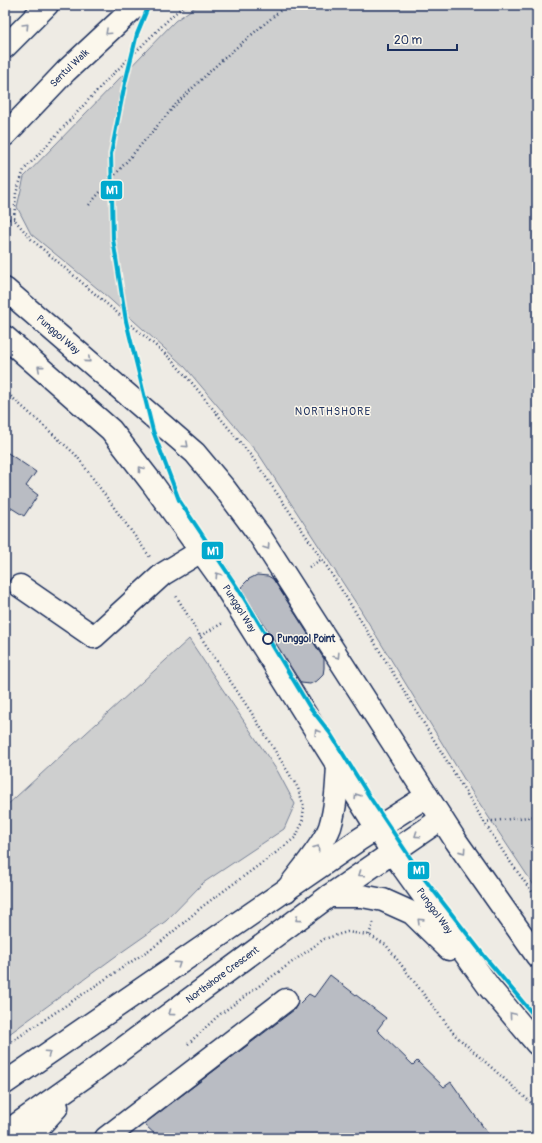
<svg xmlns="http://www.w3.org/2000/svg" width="542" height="1143" viewBox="0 0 542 1143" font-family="Pangolin,sans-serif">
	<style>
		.green { fill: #cecfcf; stroke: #747f96 }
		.building { fill: #b9bcc3; stroke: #1b2f5e }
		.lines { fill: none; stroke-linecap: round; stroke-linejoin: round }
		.minor-casing { stroke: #1b2f5e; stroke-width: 25 }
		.major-casing { stroke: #1b2f5e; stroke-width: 25 }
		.path { stroke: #1b2f5e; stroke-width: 2.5; stroke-dasharray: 1 3; stroke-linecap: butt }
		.minor { stroke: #fbf7ec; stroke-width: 22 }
		.major { stroke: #fbf7ec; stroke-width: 22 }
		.metro-1-casing { stroke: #fbf7ec; stroke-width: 7 }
		.metro-1 { stroke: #00a9ce; stroke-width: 4 }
		.oneway { stroke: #8b93a5 }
		.stop-dot { fill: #fbf7ec; stroke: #1b2f5e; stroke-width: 2 }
		.labels { text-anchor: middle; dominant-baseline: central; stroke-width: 3; stroke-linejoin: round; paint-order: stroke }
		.street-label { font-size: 10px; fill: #1b2f5e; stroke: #fbf7ec }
		.stop-label { font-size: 10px; font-weight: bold; fill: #1b2f5e; stroke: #fbf7ec; text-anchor: start }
		.neighbourhood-label { font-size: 11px; letter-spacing: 1px; fill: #1b2f5e; stroke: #fbf7ec }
		.line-badge { stroke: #fbf7ec; stroke-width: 1.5 }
		.badge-label { font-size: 11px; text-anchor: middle; font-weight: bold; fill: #fff }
	</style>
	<rect width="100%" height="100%" fill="#eeebe4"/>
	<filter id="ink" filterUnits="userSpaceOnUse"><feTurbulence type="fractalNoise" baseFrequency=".025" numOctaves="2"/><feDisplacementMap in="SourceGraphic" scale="8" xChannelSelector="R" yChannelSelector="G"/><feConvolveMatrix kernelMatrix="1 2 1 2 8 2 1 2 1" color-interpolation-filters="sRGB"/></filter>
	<g filter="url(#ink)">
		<path class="green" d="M 198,5 L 537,5 L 537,890 L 472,792 L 360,609 L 260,456 L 185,367 L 103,293 L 31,234 L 17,207 L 24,177 L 175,21 Z
			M 189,639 L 278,772 L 295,804 L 284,829 L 203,883 L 166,921 L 116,956 L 5,1037 L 5,807 Z"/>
		<path class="building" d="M 5,451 L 36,472 L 26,486 L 38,495 L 24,516 L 5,504 Z
			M 257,575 L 268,576 L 273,579 L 324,659 L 324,668 L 323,675 L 318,680 L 310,684 L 301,683 L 242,590 L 243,585 L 249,579 Z
			M 330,975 L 386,1018 L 377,1030 L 413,1065 L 417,1061 L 444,1087 L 451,1082 L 491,1138 L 159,1138 L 144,1124 L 294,1010 L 298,1003 L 299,1004 L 309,994 L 314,997 Z"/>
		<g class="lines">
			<g class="minor-casing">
				<g id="minor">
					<path d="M 5,47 L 47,5"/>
					<path id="s1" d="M 5,135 L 66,71 L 137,5"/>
					<path d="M 20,586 L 94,637 L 163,574 L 201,551"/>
					<path d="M 5,1083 L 360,839 L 427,796"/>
					<path id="s2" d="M 5,1133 L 90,1073 L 329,896 L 441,819"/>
					<path d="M 30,1138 L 36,1130 L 57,1107"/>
					<path d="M 106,1138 L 286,1000"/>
				</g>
			</g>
			<g class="major-casing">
				<g id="major">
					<path id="s3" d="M 5,289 L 195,453 L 225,489 L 260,536 L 456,841 L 537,956"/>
					<path id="s4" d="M 5,337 L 111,430 L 152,483 L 218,575 L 392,852 L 489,987 L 537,1044"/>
					<path d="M 286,891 C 298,874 323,846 330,827 C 336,807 337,785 338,765"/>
					<path d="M 329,896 L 362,896 L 383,900 L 412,913 L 449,949"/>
				</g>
			</g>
			<path class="path" d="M 186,5 L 174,14 L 106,81 L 24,170 L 16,193 L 14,219 L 31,239 L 170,358 L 192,383 L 252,457 L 322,559 L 373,640 L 484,822 L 506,856 L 537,899
				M 89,205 L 178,102 L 224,58 L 287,5
				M 5,219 L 14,219
				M 5,391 L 76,455 L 150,557
				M 309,567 L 322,559
				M 200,636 L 223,623
				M 484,822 L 537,816
				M 369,935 L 374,921
				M 188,1044 L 219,1015 L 324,939 L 347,932 L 369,935 L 386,945 L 455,1035 L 537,1108
				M 5,1046 L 161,942 L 203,906 L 277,852 L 296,837 L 302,823 L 304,807 L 298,788 L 251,712 L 200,636 L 175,594"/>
			<use href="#minor" class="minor"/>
			<use href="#major" class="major"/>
			<g class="metro-1-casing">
				<path id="metro-1" d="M 149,5 L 137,34 L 125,83 L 111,154 L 113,239 L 126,321 L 153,431 L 179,500 L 239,590 L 309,706 L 330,733 L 371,799 L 423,877 L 485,957 L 537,1019"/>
			</g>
			<use href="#metro-1" class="metro-1"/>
		</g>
		<defs><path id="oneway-chevron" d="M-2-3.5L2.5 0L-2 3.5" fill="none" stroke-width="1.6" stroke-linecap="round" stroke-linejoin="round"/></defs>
		<g class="oneway">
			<use href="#oneway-chevron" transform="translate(26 26) rotate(-46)"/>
			<use href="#oneway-chevron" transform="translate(108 32) rotate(137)"/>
			<use href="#oneway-chevron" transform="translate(88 360) rotate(41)"/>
			<use href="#oneway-chevron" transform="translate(40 368) rotate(-139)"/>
			<use href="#oneway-chevron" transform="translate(186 445) rotate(42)"/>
			<use href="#oneway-chevron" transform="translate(141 469) rotate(-128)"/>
			<use href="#oneway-chevron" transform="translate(267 547) rotate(57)"/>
			<use href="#oneway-chevron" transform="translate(218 575) rotate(-124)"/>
			<use href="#oneway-chevron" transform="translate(337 656) rotate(57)"/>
			<use href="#oneway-chevron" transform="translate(317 732) rotate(-122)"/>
			<use href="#oneway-chevron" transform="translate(357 796) rotate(-122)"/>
			<use href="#oneway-chevron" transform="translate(417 835) rotate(146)"/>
			<use href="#oneway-chevron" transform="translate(317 848) rotate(-54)"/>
			<use href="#oneway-chevron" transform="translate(463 851) rotate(55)"/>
			<use href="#oneway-chevron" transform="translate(361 874) rotate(145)"/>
			<use href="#oneway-chevron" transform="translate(298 919) rotate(144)"/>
			<use href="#oneway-chevron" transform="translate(420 921) rotate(-136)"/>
			<use href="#oneway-chevron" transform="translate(178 964) rotate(-34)"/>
			<use href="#oneway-chevron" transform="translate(171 1013) rotate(144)"/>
			<use href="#oneway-chevron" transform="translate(512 1015) rotate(-130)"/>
			<use href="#oneway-chevron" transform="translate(48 1053) rotate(-34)"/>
		</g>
	</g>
	<circle class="stop-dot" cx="268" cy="639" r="5"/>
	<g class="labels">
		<g class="street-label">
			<text stroke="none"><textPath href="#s1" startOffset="93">Sentul Walk</textPath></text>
			<text stroke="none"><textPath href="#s3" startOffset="70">Punggol Way</textPath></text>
			<text stroke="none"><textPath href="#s4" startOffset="361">Punggol Way</textPath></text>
			<text stroke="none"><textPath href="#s4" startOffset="721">Punggol Way</textPath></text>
			<text stroke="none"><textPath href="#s2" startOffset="269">Northshore Crescent</textPath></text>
		</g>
		<g class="stop-label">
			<text x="277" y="639">Punggol Point</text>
		</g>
		<g class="neighbourhood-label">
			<text x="333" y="411">NORTHSHORE</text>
		</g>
	</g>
	<g class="line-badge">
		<rect x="100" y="180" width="23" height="20" rx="4" fill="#00a9ce"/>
		<rect x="201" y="541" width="23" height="19" rx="4" fill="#00a9ce"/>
		<rect x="407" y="861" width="23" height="19" rx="4" fill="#00a9ce"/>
	</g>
	<g class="badge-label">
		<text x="112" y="194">M1</text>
		<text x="213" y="555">M1</text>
		<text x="419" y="874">M1</text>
	</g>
	<rect width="542" height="1143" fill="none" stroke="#fbf7ec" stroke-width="20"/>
	<rect x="10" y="10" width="522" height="1123" fill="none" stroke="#1b2f5e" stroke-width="1.5" filter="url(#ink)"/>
	<path d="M388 44v6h69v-6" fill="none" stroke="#1b2f5e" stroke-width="2"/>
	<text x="394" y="44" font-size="12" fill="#1b2f5e" stroke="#fbf7ec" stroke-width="3" paint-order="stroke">20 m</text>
</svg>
